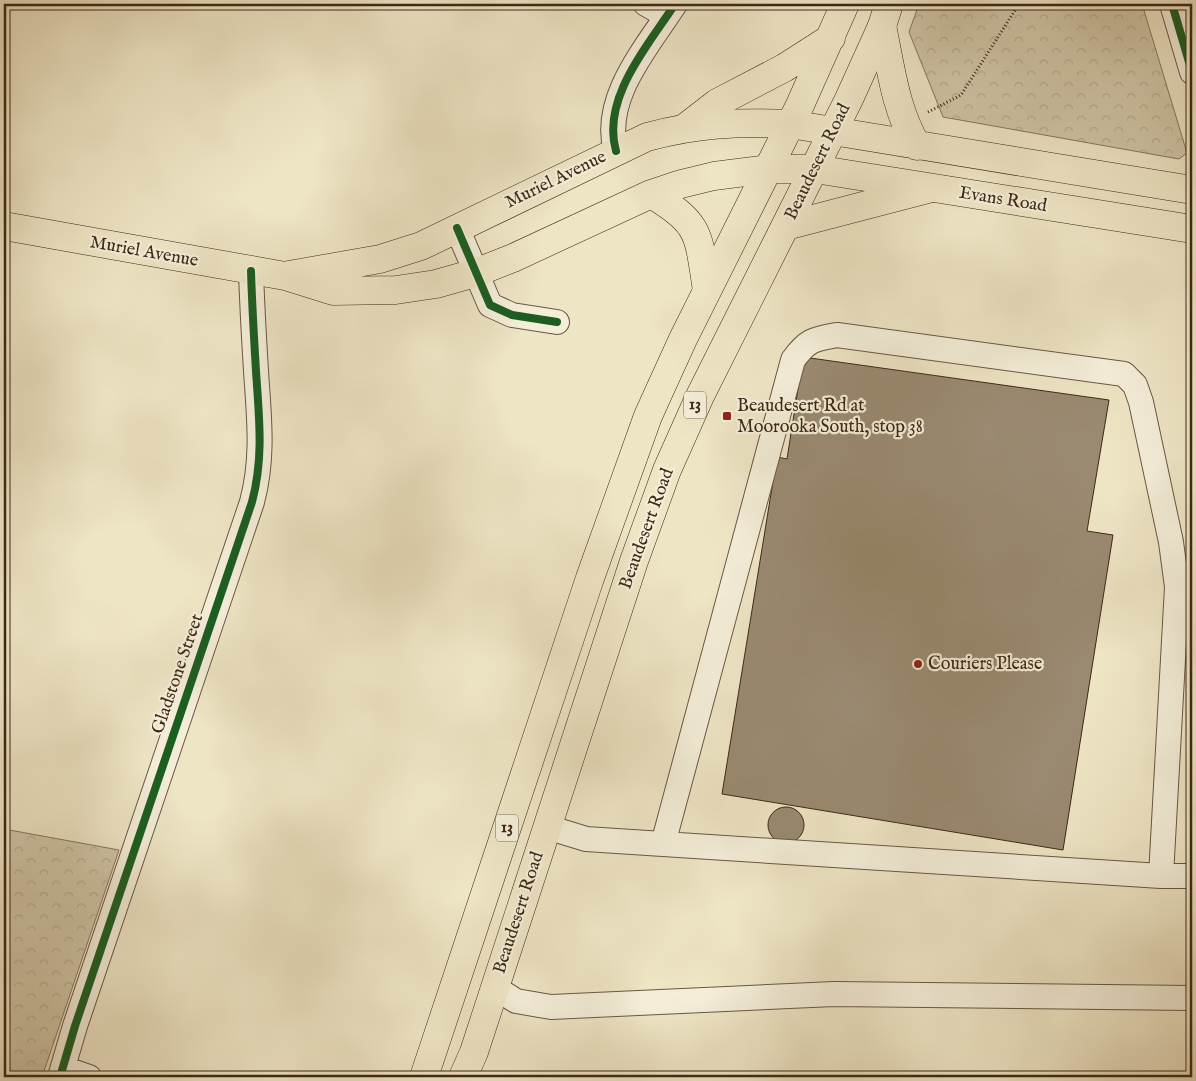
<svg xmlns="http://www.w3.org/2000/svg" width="1196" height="1081" viewBox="0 0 1196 1081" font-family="'IM FELL English',serif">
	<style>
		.forest { fill: url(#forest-crowns); stroke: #87765e }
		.building { fill: #9a8a71; stroke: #3e2816 }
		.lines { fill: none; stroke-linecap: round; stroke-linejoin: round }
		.minor-casing { stroke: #6a5742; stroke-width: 26 }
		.major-casing { stroke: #3e2816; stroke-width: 29 }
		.highway-casing { stroke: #3e2816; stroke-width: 29 }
		.path { stroke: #3e2816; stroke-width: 3; stroke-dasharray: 1 2.5; stroke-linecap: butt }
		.minor { stroke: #f4eed9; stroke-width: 24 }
		.major { stroke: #eee5c5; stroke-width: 28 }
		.highway { stroke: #eee5c5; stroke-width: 28 }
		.cycleway-casing { stroke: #f4eed9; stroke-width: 11 }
		.cycleway { stroke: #1b5e20; stroke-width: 8 }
		.poi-dot { fill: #8f2418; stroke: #f4eed9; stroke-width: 2 }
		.labels { text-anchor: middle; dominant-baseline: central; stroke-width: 4.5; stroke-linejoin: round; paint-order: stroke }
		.shield { fill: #f4eed9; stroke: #756350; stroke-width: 1 }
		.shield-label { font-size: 16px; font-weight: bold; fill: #3e2816 }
		.street-label { font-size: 18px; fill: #3e2816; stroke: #f4eed9 }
		.poi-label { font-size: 18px; fill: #3e2816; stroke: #f4eed9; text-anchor: start }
	</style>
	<defs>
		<pattern id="forest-crowns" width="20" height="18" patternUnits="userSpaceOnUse" patternTransform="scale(1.25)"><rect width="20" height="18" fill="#d0c5a7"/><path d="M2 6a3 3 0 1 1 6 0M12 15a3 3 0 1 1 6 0" fill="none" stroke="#b4a98f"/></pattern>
	</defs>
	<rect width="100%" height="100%" fill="#eee5c5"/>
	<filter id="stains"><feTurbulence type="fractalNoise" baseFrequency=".004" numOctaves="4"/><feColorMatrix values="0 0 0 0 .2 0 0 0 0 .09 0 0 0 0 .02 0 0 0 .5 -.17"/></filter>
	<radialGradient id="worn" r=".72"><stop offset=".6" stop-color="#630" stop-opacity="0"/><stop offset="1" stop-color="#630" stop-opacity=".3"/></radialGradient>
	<path class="forest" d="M 919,4 L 1142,4 L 1187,153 L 1179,159 L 943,117 L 909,32 Z
		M 4,829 L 119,850 L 42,1077 L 4,1077 Z"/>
	<path class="building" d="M 803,357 L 1109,400 L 1087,531 L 1113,535 L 1063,850 L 722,794 L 777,457 L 787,459 Z
		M768 825a18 18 0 1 1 36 0a18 18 0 1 1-36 0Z"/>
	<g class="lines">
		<g class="minor-casing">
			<path id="minor" d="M 646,4 L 667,16
				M 1172,4 L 1192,72
				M 616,151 C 601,98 648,46 675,4
				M 457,228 L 490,305 L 512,315 L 557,322
				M 547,827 L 586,839 L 663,844 L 1161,876 L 1177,587 L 1171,542 L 1141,402 L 1135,385 L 1124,374 L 837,335 C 814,339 807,340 793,360 L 663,844
				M 1161,876 L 1192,876
				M 494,987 L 516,1001 L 551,1007 L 834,994 L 1192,998
				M 63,1068 L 89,1077
				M 60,1077 L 75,1026 L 252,502 C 264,457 259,417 256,371 C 254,338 252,305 251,271"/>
		</g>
		<g class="major-casing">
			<path id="major" d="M 882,26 C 891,68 895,109 917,146
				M 651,194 C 702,224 698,235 707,290
				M 4,226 L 285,276 L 333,291 L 396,290 L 436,284 L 475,273 L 513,258 L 651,194 L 681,184 L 714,176 L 768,169 L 815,169 L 1192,229
				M 289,275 L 380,259 L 421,246 L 647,137 C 699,123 737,122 790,124 L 1192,190"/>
		</g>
		<g class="highway-casing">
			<path id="highway" d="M 686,127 L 717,103 L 784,68 L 831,38
				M 786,226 L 928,189
				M 424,1077 L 590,578 L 648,416 L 683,339 L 800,105 L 845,4
				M 463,1077 L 474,1052 L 634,561 L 667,470 L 700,396 L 849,99 L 882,26 L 889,4"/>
		</g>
		<path class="path" d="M 928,112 L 961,95 L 1019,4"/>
		<use href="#minor" class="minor"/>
		<use href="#major" class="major"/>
		<use href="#highway" class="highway"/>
		<g class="cycleway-casing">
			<path id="cycleway" d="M 1172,4 L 1192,72
				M 616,151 C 601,98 648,46 675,4
				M 457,228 L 490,305 L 512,315 L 557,322
				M 60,1077 L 75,1026 L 252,502 C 264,457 259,417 256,371 C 254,338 252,305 251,271"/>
		</g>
		<use href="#cycleway" class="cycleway"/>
	</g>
	<g class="poi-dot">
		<rect x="722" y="411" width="10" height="10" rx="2.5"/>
		<circle cx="918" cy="664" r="5"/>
	</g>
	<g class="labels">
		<g class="shield">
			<rect x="684" y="391.5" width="22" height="27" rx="4"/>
			<rect x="496" y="814.5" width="22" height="27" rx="4"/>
		</g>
		<g class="shield-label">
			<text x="695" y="405">13</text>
			<text x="507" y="828">13</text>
		</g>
		<g class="street-label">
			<text transform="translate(818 162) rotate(-64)">Beaudesert Road</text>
			<text transform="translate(556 180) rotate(-26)">Muriel Avenue</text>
			<text transform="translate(1003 200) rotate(9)">Evans Road</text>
			<text transform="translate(144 252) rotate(10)">Muriel Avenue</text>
			<text transform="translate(647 529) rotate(-70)">Beaudesert Road</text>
			<text transform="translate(178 674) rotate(-71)">Gladstone Street</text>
			<text transform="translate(519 913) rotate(-72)">Beaudesert Road</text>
		</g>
		<g class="poi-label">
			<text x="737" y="406">Beaudesert Rd at<tspan x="737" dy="21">Moorooka South, stop 38</tspan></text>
			<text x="928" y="664">Couriers Please</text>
		</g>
	</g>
	<rect width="1196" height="1081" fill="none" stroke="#eee5c5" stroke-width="20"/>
	<rect x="5" y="5" width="1186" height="1071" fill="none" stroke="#3e2816" stroke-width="2.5"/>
	<rect x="10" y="10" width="1176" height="1061" fill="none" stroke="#3e2816"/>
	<rect width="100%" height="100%" filter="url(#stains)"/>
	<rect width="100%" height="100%" fill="url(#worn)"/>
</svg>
